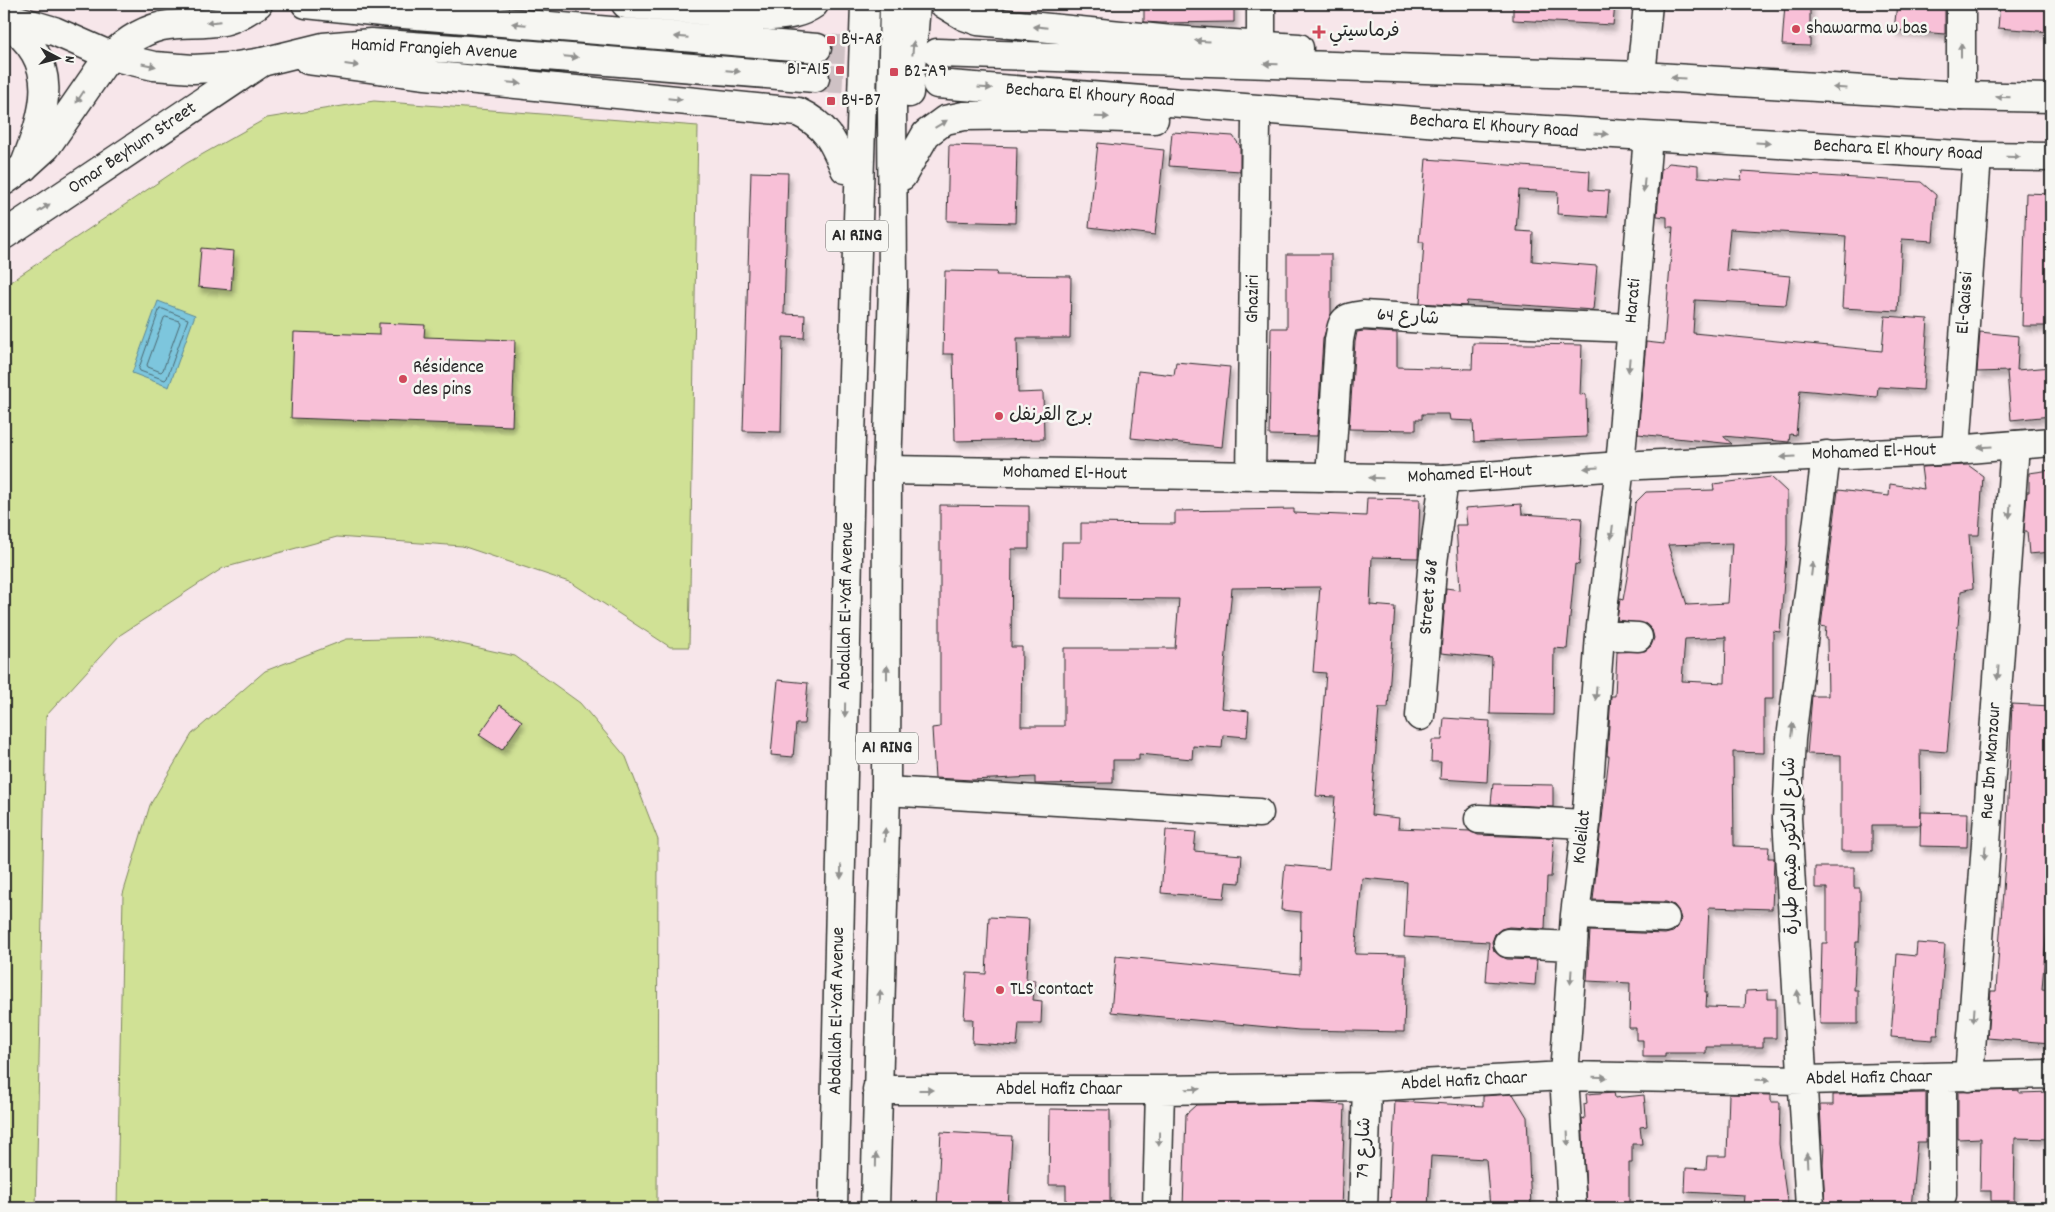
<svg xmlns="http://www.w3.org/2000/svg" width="2055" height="1212" viewBox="0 0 2055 1212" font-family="Dekko,'Playpen Sans Arabic',sans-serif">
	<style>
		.green { fill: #d0e195; stroke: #7e8660 }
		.water { fill: #7dc6dd; stroke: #5c8896 }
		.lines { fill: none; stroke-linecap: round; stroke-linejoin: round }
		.shore { stroke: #4c6972; stroke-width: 1 }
		.building { fill: #f8c0d7; stroke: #2b2b2b; fill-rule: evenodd; filter: url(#shadow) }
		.primary-tunnel { stroke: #cec1c4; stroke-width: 28; stroke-dasharray: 28 14; stroke-linecap: butt }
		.street-casing { stroke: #2b2b2b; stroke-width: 31 }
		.secondary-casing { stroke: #2b2b2b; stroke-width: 31 }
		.primary-casing { stroke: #2b2b2b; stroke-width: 31 }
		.highway-casing { stroke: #2b2b2b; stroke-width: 31 }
		.street { stroke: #f6f6f2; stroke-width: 28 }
		.secondary { stroke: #f6f6f2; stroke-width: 28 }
		.primary { stroke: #f6f6f2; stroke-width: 28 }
		.highway { stroke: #f6f6f2; stroke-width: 28 }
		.oneway { fill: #90908e }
		.poi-dot { fill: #d1495b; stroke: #f6f6f2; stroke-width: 2 }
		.labels { text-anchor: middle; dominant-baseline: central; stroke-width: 5; stroke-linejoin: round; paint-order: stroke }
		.shield { fill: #f6f6f2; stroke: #686867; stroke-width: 1 }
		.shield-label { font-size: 18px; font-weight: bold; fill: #2b2b2b }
		.poi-label { font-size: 19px; fill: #2b2b2b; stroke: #f6f6f2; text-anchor: start }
		.street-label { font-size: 19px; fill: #2b2b2b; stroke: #f6f6f2 }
	</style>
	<defs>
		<filter id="shadow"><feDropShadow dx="3" dy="5.5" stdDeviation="2.5" flood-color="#0004"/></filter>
	</defs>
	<rect width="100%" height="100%" fill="#f7e6ea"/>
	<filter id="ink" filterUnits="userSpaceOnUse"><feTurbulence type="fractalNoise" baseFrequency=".02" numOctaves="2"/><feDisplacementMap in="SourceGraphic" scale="10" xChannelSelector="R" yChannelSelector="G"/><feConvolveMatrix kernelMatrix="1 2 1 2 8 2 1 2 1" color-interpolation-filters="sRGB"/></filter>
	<g filter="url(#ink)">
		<path class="green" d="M 374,101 L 698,126 L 689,647 L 670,647 L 572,583 L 462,546 L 337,537 L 223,568 L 120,635 L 46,716 L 36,1208 L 4,1208 L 4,286 L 187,163 L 267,118 Z
			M 430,637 L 515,656 L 580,703 L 626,757 L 658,840 L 657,1208 L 117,1208 L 123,894 L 150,805 L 192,734 L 265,671 L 347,639 Z"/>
		<path class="water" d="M 158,301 L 195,315 L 169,387 L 132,373 Z"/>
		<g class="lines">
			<path class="shore" d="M 160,309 L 163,309 L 188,319 L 167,378 L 165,380 L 140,371 L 139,369 Z
				M 166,317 L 179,321 L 180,323 L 163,370 L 161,372 L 148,367 L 147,365 L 164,318 Z"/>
		</g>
		<path class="building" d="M 1144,4 L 1234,4 L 1234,22 L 1161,23 L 1144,22 Z
			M 1513,4 L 1615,4 L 1613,25 L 1513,20 Z
			M 1785,4 L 1810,4 L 1810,46 L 1782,45 Z
			M 1897,4 L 1945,4 L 1945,34 L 1894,30 Z
			M 2000,4 L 2051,4 L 2051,32 L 1998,28 Z
			M 1172,132 L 1233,136 L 1240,146 L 1240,171 L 1169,166 Z
			M 1098,143 L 1164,150 L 1155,235 L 1089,227 Z
			M 949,145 L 1017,147 L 1015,223 L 947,221 Z
			M 1426,159 L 1590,171 L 1589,190 L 1609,191 L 1607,217 L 1557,214 L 1558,192 L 1519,190 L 1516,231 L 1533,232 L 1532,261 L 1597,266 L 1593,310 L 1467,301 L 1466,306 L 1420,303 L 1424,242 L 1419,242 Z
			M 1669,163 L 1698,166 L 1698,177 L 1741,180 L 1742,171 L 1921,182 L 1936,195 L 1933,241 L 1902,239 L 1898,311 L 1842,308 L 1846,236 L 1730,229 L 1726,270 L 1790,276 L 1786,305 L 1695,300 L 1693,333 L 1882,351 L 1885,316 L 1928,319 L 1923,390 L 1878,387 L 1877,397 L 1800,390 L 1796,435 L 1790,434 L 1789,442 L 1723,436 L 1732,444 L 1638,434 L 1646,342 L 1664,344 L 1673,227 L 1667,227 L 1667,217 L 1657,216 L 1661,170 Z
			M 751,172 L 788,173 L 784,314 L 805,315 L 804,338 L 783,337 L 781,432 L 743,431 Z
			M 2026,193 L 2051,194 L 2051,326 L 2022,326 Z
			M 201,248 L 234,251 L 231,290 L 198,287 Z
			M 1287,254 L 1331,254 L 1331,314 L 1323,339 L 1317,436 L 1269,435 L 1271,328 L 1287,328 Z
			M 945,271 L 997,272 L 996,275 L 1071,276 L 1070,338 L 1017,338 L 1018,393 L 1043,392 L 1044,439 L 955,441 L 953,354 L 943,354 Z
			M 379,323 L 425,325 L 424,337 L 515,340 L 512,426 L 291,418 L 294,332 L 379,335 Z
			M 1364,331 L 1397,333 L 1397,367 L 1472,369 L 1473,343 L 1582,345 L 1580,395 L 1586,394 L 1587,437 L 1474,442 L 1473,421 L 1450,420 L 1449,414 L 1422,414 L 1422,419 L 1416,419 L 1416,430 L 1349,429 L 1355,342 L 1357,332 Z
			M 1980,332 L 2019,336 L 2017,370 L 2051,367 L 2051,416 L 2011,420 L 2007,371 L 2009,371 L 1977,372 Z
			M 1176,362 L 1230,367 L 1222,447 L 1131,438 L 1138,371 L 1174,375 Z
			M 1968,465 L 1983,476 L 1979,535 L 1969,535 L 1973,588 L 1961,591 L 1947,752 L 1920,750 L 1921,825 L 1872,825 L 1872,851 L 1841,851 L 1841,755 L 1807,754 L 1812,696 L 1828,696 L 1827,639 L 1825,639 L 1826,627 L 1821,626 L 1838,490 L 1889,496 L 1890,484 L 1924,489 L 1921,467 Z
			M 2051,470 L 2051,552 L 2029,554 L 2027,531 L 2024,531 L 2027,492 L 2029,492 L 2029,473 Z
			M 1771,477 L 1787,492 L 1787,544 L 1780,632 L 1773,631 L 1773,699 L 1764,699 L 1764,753 L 1733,752 L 1734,846 L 1769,847 L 1768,858 L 1774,858 L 1774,860 L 1772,909 L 1709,907 L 1705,992 L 1707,992 L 1706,1007 L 1745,1008 L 1746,991 L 1768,990 L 1768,999 L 1776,999 L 1776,1038 L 1763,1038 L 1763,1047 L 1706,1047 L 1706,1053 L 1665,1053 L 1665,1057 L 1643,1057 L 1643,1040 L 1636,1040 L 1636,1028 L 1629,1028 L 1630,983 L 1587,981 L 1590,931 L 1665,934 L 1673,932 L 1678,927 L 1681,919 L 1678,910 L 1674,905 L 1666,902 L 1593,900 L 1609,756 L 1607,756 L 1611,696 L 1615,696 L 1617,652 L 1645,651 L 1651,646 L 1654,638 L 1652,630 L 1646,624 L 1617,620 L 1620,599 L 1623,600 L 1628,572 L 1635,503 L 1646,492 L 1714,490 L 1713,484 ZM 1732,543 L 1728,603 L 1687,605 L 1668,545 ZM 1726,637 L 1725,683 L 1682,681 L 1685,639 Z
			M 1367,498 L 1420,499 L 1418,558 L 1372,557 L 1370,605 L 1395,607 L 1388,708 L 1379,708 L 1371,815 L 1399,818 L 1398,828 L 1470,831 L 1478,835 L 1554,838 L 1551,877 L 1547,877 L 1545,929 L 1509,927 L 1501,929 L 1495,934 L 1492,942 L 1494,951 L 1500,956 L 1507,959 L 1537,960 L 1535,985 L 1486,981 L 1489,942 L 1404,937 L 1407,882 L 1362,878 L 1355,954 L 1406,955 L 1404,1032 L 1299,1030 L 1111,1012 L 1116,956 L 1300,974 L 1301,912 L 1281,910 L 1285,865 L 1329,869 L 1335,797 L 1316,796 L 1326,673 L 1313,672 L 1320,587 L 1232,588 L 1221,708 L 1249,711 L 1247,737 L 1223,735 L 1222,748 L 1193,746 L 1192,759 L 1139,754 L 1139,760 L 1113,760 L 1113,783 L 1035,784 L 1035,777 L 972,780 L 935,778 L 932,728 L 940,727 L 940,505 L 1029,506 L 1029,549 L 1012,549 L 1011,647 L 1022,647 L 1021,726 L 1064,726 L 1064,648 L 1175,648 L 1179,599 L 1061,598 L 1062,542 L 1081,542 L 1081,523 L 1175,524 L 1175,511 L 1294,509 L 1294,513 L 1366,516 Z
			M 1521,504 L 1522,514 L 1582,518 L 1579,565 L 1575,564 L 1567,649 L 1554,648 L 1553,715 L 1490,714 L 1492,658 L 1441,653 L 1446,588 L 1460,590 L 1456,525 L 1467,525 L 1465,508 Z
			M 778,680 L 808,683 L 804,724 L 796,724 L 793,757 L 771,755 Z
			M 2012,704 L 2051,706 L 2051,878 L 2042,989 L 2051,990 L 2051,1043 L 1987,1038 L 1991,991 L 1996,991 L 2006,848 Z
			M 500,705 L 522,721 L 502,750 L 479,735 Z
			M 1444,718 L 1490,721 L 1487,782 L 1440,779 L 1441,762 L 1431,762 L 1432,740 L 1442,740 Z
			M 1493,784 L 1553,785 L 1553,807 L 1491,804 Z
			M 1921,812 L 1968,813 L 1967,847 L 1920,846 Z
			M 1166,830 L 1196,832 L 1194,851 L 1242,855 L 1240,883 L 1226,882 L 1224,898 L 1161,893 Z
			M 1815,867 L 1854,867 L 1854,888 L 1860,888 L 1860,923 L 1859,942 L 1856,942 L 1854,990 L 1858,990 L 1858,1024 L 1820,1024 L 1822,943 L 1827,943 L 1827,888 L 1815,888 Z
			M 989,917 L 1029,919 L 1026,979 L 1035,980 L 1033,1000 L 1042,1001 L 1041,1023 L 1019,1023 L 1017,1046 L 972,1043 L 973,1019 L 964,1019 L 967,973 L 986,974 Z
			M 1917,943 L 1945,945 L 1938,1035 L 1933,1035 L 1933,1040 L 1891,1037 L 1897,954 L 1916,956 Z
			M 2019,1090 L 2019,1093 L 2051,1092 L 2051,1139 L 2015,1138 L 2014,1201 L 1991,1201 L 1991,1191 L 1980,1191 L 1981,1138 L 1958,1139 L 1958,1092 Z
			M 1614,1092 L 1615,1098 L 1644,1095 L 1647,1126 L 1640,1127 L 1642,1144 L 1632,1144 L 1632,1163 L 1629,1163 L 1629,1208 L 1587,1208 L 1582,1118 L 1585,1119 L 1584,1104 L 1587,1103 L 1586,1094 Z
			M 1926,1093 L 1926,1142 L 1917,1142 L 1911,1208 L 1825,1208 L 1823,1164 L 1824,1144 L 1822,1144 L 1820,1105 L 1833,1105 L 1833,1095 Z
			M 1513,1094 L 1527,1117 L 1531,1208 L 1490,1208 L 1486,1159 L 1431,1156 L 1428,1208 L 1390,1208 L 1395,1101 L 1483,1106 L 1483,1096 Z
			M 1729,1094 L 1771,1095 L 1771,1102 L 1780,1102 L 1779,1144 L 1788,1208 L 1743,1208 L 1744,1195 L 1685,1192 L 1686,1168 L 1706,1169 L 1707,1156 L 1727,1156 Z
			M 1312,1103 L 1345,1105 L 1341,1208 L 1183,1208 L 1186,1114 L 1196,1105 Z
			M 1050,1109 L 1110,1110 L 1110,1208 L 1066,1208 L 1066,1185 L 1049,1185 Z
			M 941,1132 L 1012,1136 L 1008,1208 L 937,1208 Z"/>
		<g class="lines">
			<path class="primary-tunnel" d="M 817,48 L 888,51
				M 815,78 L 916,83"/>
			<g class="street-casing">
				<path id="street" d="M 1261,4 L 1261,44
					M 1641,76 L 1648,4
					M 1961,96 L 1961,4
					M 1956,450 L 1977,156
					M 1251,475 L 1256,124
					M 1330,477 L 1339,340 C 1343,320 1342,318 1363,315 L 1458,321 L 1632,328
					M 1600,635 L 1638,637
					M 1420,716 L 1432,570 L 1444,479
					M 886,791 L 1259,813
					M 1479,819 L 1586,824
					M 1575,915 L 1665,918
					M 1508,943 L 1573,946
					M 1969,1077 L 2015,445
					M 877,1090 L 1160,1090 L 1367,1087 L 1564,1076 L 1804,1080 L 2051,1074
					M 1942,1195 L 1942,1078
					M 1157,1208 L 1160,1090
					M 1363,1208 L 1367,1087
					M 1572,1208 L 1564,1076 L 1575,915 L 1586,824 L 1600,635 L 1620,466 L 1648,137
					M 1810,1208 L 1787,818 L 1791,739 L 1826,455"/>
			</g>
			<g class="secondary-casing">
				<path id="secondary" d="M 4,181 L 24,167 L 46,147 L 102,66 C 117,48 138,32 162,26 C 182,22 203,25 223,21 C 236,18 247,11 258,4
					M 4,235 L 262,62
					M 887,470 L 1444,479 L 1620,466 L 1956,450 L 2051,442"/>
			</g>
			<g class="primary-casing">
				<path id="primary" d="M 306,4 L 391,13 L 817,48
					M 626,4 L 771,16 C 787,15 800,14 814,4
					M 944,4 L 964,16 L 978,21 L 1172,40 L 1299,48
					M 4,16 L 54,31 L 111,56 L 154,66 L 193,69 L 230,67 L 262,62 L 323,47 L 371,43 L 509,53 L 815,78
					M 4,21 C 63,62 46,110 24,167
					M 937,53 L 1641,76 L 1961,96 L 2051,98
					M 308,60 L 426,75 L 798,112 C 827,126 833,141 845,169
					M 937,84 L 1465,125 L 1977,156 L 2051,157
					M 902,176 L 926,134 L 945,120 L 964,116 L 1036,115 L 1154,119"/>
			</g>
			<g class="highway-casing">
				<path id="highway" d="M 909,93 L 916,4
					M 833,1208 L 850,468 L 865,4
					M 875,1208 L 886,791 L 887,470 L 893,288 L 892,102 L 894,4"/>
			</g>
			<use href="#street" class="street"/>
			<use href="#secondary" class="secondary"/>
			<use href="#primary" class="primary"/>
			<use href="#highway" class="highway"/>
		</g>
		<defs><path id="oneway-solid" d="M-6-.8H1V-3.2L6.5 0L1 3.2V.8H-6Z" transform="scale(1.25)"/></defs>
		<g class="oneway">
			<use href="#oneway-solid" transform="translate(213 22) rotate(174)"/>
			<use href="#oneway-solid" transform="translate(519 24) rotate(-175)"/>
			<use href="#oneway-solid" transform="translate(1040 27) rotate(-174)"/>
			<use href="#oneway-solid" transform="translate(681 37) rotate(-175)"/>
			<use href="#oneway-solid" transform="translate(1202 41) rotate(-177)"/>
			<use href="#oneway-solid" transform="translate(913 48) rotate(-85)"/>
			<use href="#oneway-solid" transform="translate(1961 50) rotate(-90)"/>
			<use href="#oneway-solid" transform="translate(571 57) rotate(5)"/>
			<use href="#oneway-solid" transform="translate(1271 64) rotate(-178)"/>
			<use href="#oneway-solid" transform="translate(149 65) rotate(12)"/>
			<use href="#oneway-solid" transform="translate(352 65) rotate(7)"/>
			<use href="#oneway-solid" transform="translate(733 71) rotate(5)"/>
			<use href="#oneway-solid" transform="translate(1678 78) rotate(-177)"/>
			<use href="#oneway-solid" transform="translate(514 83) rotate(5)"/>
			<use href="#oneway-solid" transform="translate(985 88) rotate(4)"/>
			<use href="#oneway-solid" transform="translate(1840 88) rotate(-177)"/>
			<use href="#oneway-solid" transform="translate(80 97) rotate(123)"/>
			<use href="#oneway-solid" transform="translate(2003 97) rotate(-178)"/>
			<use href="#oneway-solid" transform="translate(675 99) rotate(6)"/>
			<use href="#oneway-solid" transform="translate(1102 117) rotate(2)"/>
			<use href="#oneway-solid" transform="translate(941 124) rotate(-31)"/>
			<use href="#oneway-solid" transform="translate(1601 134) rotate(4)"/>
			<use href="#oneway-solid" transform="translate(1763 143) rotate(3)"/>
			<use href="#oneway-solid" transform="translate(2013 157) rotate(1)"/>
			<use href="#oneway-solid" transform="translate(1644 185) rotate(95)"/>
			<use href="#oneway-solid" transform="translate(44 208) rotate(-34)"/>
			<use href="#oneway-solid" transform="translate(1629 365) rotate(95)"/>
			<use href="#oneway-solid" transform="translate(1985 447) rotate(176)"/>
			<use href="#oneway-solid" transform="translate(1788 457) rotate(177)"/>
			<use href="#oneway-solid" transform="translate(1591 468) rotate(176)"/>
			<use href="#oneway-solid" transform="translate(1376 478) rotate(-179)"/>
			<use href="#oneway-solid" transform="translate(2010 511) rotate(94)"/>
			<use href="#oneway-solid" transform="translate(1612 532) rotate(97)"/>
			<use href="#oneway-solid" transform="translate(1812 569) rotate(-83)"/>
			<use href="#oneway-solid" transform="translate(887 672) rotate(-90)"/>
			<use href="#oneway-solid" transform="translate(1998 673) rotate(94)"/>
			<use href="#oneway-solid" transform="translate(1596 693) rotate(94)"/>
			<use href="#oneway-solid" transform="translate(845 710) rotate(91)"/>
			<use href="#oneway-solid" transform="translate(1792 730) rotate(-83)"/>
			<use href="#oneway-solid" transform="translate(885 835) rotate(-88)"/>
			<use href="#oneway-solid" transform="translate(1985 853) rotate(94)"/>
			<use href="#oneway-solid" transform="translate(841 872) rotate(91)"/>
			<use href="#oneway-solid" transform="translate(1571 977) rotate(94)"/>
			<use href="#oneway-solid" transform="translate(880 997) rotate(-88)"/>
			<use href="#oneway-solid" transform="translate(1798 997) rotate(-94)"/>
			<use href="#oneway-solid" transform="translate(1974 1015) rotate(94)"/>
			<use href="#oneway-solid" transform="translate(1600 1077) rotate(1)"/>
			<use href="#oneway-solid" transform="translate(1763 1080) rotate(1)"/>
			<use href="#oneway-solid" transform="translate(1193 1089) rotate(-1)"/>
			<use href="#oneway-solid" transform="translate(926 1090)"/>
			<use href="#oneway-solid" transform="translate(1159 1139) rotate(91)"/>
			<use href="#oneway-solid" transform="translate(1568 1139) rotate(87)"/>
			<use href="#oneway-solid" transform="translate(876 1160) rotate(-89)"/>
			<use href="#oneway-solid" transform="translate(1807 1160) rotate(-93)"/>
		</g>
	</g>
	<g class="poi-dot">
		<circle cx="1796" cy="29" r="5"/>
		<path d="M1316.5 24.5h5v5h5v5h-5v5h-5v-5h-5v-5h5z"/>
		<rect x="826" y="35" width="10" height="10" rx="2.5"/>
		<rect x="835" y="65" width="10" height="10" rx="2.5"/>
		<rect x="889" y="67" width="10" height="10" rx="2.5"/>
		<rect x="826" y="96" width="10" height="10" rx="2.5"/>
		<circle cx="403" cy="379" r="5"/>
		<circle cx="999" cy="416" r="5"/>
		<circle cx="1000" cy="990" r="5"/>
	</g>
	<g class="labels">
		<g class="shield">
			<rect x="826" y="220.5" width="62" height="31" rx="4"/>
			<rect x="856" y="732.5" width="62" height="31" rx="4"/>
		</g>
		<g class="shield-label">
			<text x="857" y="236">A1 RING</text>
			<text x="887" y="748">A1 RING</text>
		</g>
		<g class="poi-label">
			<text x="1806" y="29">shawarma w bas</text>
			<text x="1329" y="32">فرماسيتي</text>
			<text x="841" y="40">B4-A8</text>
			<text x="830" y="70" text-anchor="end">B1-A15</text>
			<text x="904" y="72">B2-A9</text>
			<text x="841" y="101">B4-B7</text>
			<text x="413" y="368">Résidence<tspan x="413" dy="22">des pins</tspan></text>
			<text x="1009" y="416">برج القرنفل</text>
			<text x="1010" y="990">TLS contact</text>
		</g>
		<g class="street-label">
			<text transform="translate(434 50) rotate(3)">Hamid Frangieh Avenue</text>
			<text transform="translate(1090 96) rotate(4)">Bechara El Khoury Road</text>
			<text transform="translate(1494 127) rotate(4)">Bechara El Khoury Road</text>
			<text transform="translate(133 149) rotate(-34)">Omar Beyhum Street</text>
			<text transform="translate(1898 151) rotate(3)">Bechara El Khoury Road</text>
			<text transform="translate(1254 299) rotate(-89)">Ghaziri</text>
			<text transform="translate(1634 301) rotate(-85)">Harati</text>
			<text transform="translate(1966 303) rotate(-86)">El-Qaissi</text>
			<text transform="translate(1408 318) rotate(4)">شارع 64</text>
			<text transform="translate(1874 453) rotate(-2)">Mohamed El-Hout</text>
			<text transform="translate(1065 474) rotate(1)">Mohamed El-Hout</text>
			<text transform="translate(1470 475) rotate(-3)">Mohamed El-Hout</text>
			<text transform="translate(1430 597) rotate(-85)">Street 368</text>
			<text transform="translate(847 606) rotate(-89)">Abdallah El-Yafi Avenue</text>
			<text transform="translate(1992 761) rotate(-86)">Rue Ibn Manzour</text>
			<text transform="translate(1583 837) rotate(-84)">Koleilat</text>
			<text transform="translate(1792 846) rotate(-91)">شارع الدكتور هيثم طبارة</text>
			<text transform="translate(838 1011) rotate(-89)">Abdallah El-Yafi Avenue</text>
			<text transform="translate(1869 1079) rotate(-1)">Abdel Hafiz Chaar</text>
			<text transform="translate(1464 1082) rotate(-3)">Abdel Hafiz Chaar</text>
			<text x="1059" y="1090">Abdel Hafiz Chaar</text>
			<text transform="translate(1365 1148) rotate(-88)">شارع 79</text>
		</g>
	</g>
	<rect width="2055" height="1212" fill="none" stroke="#f6f6f2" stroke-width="20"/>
	<rect x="10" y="10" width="2035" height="1192" fill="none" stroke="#2b2b2b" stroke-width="2" filter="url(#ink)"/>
	<g transform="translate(58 58) rotate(96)" stroke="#f6f6f2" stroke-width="4" paint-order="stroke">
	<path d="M0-4L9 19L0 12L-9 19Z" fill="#2b2b2b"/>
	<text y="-8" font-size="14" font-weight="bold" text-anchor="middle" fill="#2b2b2b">N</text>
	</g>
</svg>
